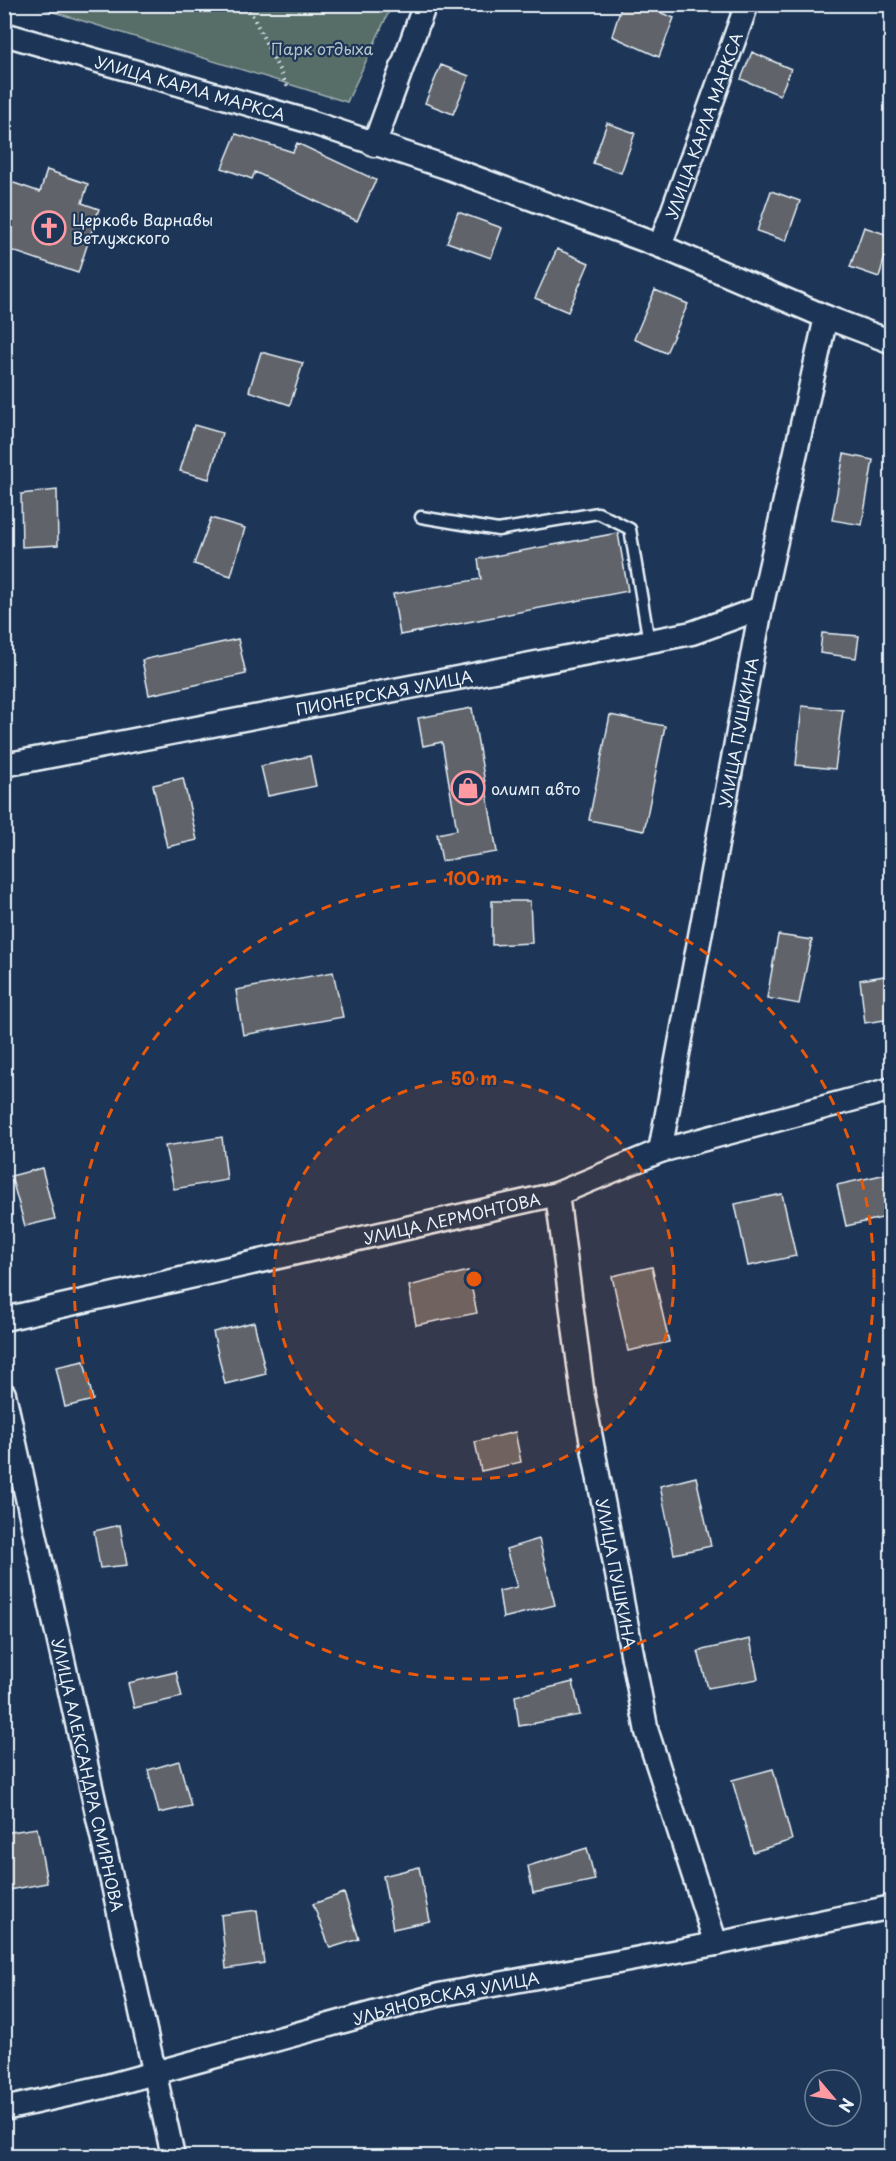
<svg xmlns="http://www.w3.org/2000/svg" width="896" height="2161" viewBox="0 0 896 2161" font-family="'Playpen Sans',sans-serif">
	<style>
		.green { fill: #566d68; stroke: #9fafb0; stroke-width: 1.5 }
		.building { fill: #60646b; stroke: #e8f1f8; stroke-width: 1.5 }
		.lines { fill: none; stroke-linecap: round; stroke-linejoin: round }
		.lane-casing { stroke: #e8f1f8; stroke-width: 15 }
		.street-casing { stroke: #e8f1f8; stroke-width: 27 }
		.path { stroke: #e8f1f8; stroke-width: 4; stroke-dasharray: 1.5 4.5; stroke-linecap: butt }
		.lane { stroke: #1d3557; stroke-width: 10 }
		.street { stroke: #1d3557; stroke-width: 22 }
		.ring { fill: none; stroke: #e8590c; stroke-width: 3; stroke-dasharray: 10 8 }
		.labels { text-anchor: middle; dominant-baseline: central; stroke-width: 4.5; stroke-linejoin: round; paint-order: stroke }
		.park-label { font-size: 16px; fill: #b5c3c6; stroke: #1d3557 }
		.street-label { font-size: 16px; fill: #e8f1f8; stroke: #1d3557 }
		.poi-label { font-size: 16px; fill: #e8f1f8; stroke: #1d3557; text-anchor: start }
		.centre { fill: #e8590c; stroke: #1d3557; stroke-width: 3 }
		.ring-label { font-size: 18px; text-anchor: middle; font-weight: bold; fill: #e8590c; stroke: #1d3557; stroke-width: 4.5; stroke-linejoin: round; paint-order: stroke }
	</style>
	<rect width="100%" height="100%" fill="#1d3557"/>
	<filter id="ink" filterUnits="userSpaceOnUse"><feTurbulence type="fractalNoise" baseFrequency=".0167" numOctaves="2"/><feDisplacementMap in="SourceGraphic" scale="12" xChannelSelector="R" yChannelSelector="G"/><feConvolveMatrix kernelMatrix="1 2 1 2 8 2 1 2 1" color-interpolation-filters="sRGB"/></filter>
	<g filter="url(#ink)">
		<path class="green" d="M 31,5 L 392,5 L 347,102 Z"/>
		<path class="building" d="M 622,4 L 639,4 L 674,18 L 659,57 L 612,36 Z
			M 752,52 L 791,69 L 780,95 L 741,79 Z
			M 441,65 L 469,76 L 453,114 L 425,103 Z
			M 607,123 L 635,133 L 621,173 L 593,163 Z
			M 236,134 L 293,152 L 297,143 L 376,180 L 357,221 L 255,172 L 252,179 L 222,168 Z
			M 47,170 L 88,184 L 82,203 L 99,209 L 78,273 L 4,248 L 4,201 L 11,182 L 40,192 Z
			M 771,191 L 800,201 L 786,241 L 757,231 Z
			M 458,212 L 502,228 L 491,258 L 447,242 Z
			M 864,227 L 891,236 L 879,277 L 850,267 Z
			M 557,249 L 589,263 L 568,312 L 535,298 Z
			M 655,290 L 688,304 L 666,353 L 634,339 Z
			M 261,352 L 303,363 L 290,405 L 249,391 Z
			M 194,425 L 222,433 L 209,479 L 180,471 Z
			M 844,454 L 873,460 L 862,525 L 832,520 Z
			M 57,490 L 58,545 L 22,547 L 21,494 Z
			M 211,518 L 245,528 L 231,576 L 194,564 Z
			M 618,533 L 628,591 L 400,635 L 393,594 L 481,579 L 478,559 Z
			M 822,633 L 859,636 L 856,658 L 820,653 Z
			M 238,639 L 246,674 L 149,695 L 142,660 Z
			M 802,706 L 843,710 L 835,769 L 796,765 Z
			M 472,708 L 497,852 L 442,861 L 437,834 L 457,830 L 442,742 L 423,746 L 418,718 Z
			M 610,715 L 665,726 L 644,831 L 589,820 Z
			M 310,756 L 316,786 L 268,796 L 261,766 Z
			M 183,778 L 197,840 L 167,847 L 153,785 Z
			M 492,901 L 530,901 L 532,943 L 492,945 Z
			M 778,935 L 812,940 L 799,1004 L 767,998 Z
			M 333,972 L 343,1017 L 243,1035 L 236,990 Z
			M 891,975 L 891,1019 L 865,1023 L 860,980 Z
			M 222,1137 L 227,1180 L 174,1189 L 165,1146 Z
			M 42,1168 L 55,1219 L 25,1226 L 11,1176 Z
			M 891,1173 L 891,1216 L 846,1226 L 837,1185 Z
			M 782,1194 L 796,1256 L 748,1266 L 735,1204 Z
			M 652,1267 L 669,1342 L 628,1351 L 612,1276 Z
			M 468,1271 L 477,1313 L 416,1325 L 409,1286 Z
			M 254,1322 L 266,1374 L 225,1384 L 213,1332 Z
			M 84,1361 L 93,1400 L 65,1407 L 56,1367 Z
			M 515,1432 L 521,1462 L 481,1471 L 475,1442 Z
			M 696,1477 L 711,1546 L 674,1554 L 660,1486 Z
			M 120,1525 L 127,1565 L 100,1568 L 94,1531 Z
			M 539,1539 L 555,1605 L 503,1618 L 499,1591 L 517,1587 L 506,1549 Z
			M 750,1639 L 758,1679 L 708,1688 L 698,1651 Z
			M 176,1672 L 182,1697 L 134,1708 L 128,1683 Z
			M 573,1682 L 580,1715 L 519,1726 L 515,1696 Z
			M 179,1761 L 191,1806 L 159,1813 L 148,1770 Z
			M 773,1769 L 792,1840 L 753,1852 L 732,1780 Z
			M 37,1828 L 47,1883 L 4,1891 L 4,1833 Z
			M 587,1848 L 595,1880 L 533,1893 L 528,1866 Z
			M 419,1867 L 430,1921 L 393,1929 L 383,1876 Z
			M 344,1893 L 359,1939 L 330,1948 L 313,1904 Z
			M 257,1910 L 264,1963 L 226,1969 L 221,1915 Z"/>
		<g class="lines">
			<g class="lane-casing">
				<path id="lane" d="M 421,517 L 498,530 L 598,513 L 630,529 L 649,642"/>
			</g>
			<g class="street-casing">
				<g id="street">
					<path id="s1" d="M 4,34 L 304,120 L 446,167 L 660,246 L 826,317 L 892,342"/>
					<path d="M 374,145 L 425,4"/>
					<path id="s2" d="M 660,246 L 747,4"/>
					<path id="s3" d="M 4,765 L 692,633 L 761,608"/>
					<path id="s4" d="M 660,1151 L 761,608 L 826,317"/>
					<path id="s5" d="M 557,1194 L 583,1396 L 647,1732 L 716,1944"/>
					<path id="s6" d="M 4,1319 L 557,1194 L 660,1151 L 892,1089"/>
					<path id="s7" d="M 4,1394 L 173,2156"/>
					<path id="s8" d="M 4,2109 L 103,2087 L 439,1995 L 716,1944 L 892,1907"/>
				</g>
			</g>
			<path class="path" d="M 247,4 L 289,90"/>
			<use href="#lane" class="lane"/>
			<use href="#street" class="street"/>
		</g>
	</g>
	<circle cx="474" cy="1279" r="200" fill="#e8590c" fill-opacity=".12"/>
	<g class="ring">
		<circle cx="474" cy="1279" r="200"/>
		<circle cx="474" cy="1279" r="400"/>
	</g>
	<defs>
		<g id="church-ring" transform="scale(1.725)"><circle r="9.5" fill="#1d3557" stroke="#ff9aa2" stroke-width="1.5"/><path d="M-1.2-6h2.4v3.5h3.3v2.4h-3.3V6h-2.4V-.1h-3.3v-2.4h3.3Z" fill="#ff9aa2"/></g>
		<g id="shop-ring" transform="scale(1.725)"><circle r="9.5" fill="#1d3557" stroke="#ff9aa2" stroke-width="1.5"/><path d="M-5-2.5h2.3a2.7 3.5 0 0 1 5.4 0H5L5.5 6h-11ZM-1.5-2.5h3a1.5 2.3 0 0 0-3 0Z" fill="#ff9aa2"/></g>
	</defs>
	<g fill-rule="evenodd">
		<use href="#church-ring" x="49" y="228"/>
		<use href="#shop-ring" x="468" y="788"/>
	</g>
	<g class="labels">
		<g class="park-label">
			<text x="322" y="48">Парк отдыха</text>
		</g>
		<g class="street-label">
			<text stroke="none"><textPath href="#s1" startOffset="194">УЛИЦА КАРЛА МАРКСА</textPath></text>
			<text stroke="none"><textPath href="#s2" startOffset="128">УЛИЦА КАРЛА МАРКСА</textPath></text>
			<text stroke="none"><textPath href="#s3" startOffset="387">ПИОНЕРСКАЯ УЛИЦА</textPath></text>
			<text stroke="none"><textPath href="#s4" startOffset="426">УЛИЦА ПУШКИНА</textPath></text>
			<text stroke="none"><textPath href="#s6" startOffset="459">УЛИЦА ЛЕРМОНТОВА</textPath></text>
			<text stroke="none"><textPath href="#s5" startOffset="384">УЛИЦА ПУШКИНА</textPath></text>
			<text stroke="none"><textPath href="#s7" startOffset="390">УЛИЦА АЛЕКСАНДРА СМИРНОВА</textPath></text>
			<text stroke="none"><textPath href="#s8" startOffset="456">УЛЬЯНОВСКАЯ УЛИЦА</textPath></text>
		</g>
		<g class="poi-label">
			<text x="72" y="219">Церковь Варнавы<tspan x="72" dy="18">Ветлужского</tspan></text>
			<text x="491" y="788">олимп авто</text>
		</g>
	</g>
	<circle cx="474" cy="1279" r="9" class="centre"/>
	<g class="ring-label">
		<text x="474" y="885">100 m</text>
		<text x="474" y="1085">50 m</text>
	</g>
	<rect width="896" height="2161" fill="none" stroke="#1d3557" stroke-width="24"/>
	<rect x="12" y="12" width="872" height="2137" fill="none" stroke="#e8f1f8" stroke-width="2" filter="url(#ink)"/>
	<g transform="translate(833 2098) rotate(119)"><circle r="28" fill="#1d3557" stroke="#6e8097" stroke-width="1.5"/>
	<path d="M0-4.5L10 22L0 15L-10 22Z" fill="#ff9aa2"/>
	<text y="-9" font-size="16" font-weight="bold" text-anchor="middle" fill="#e8f1f8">N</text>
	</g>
</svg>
